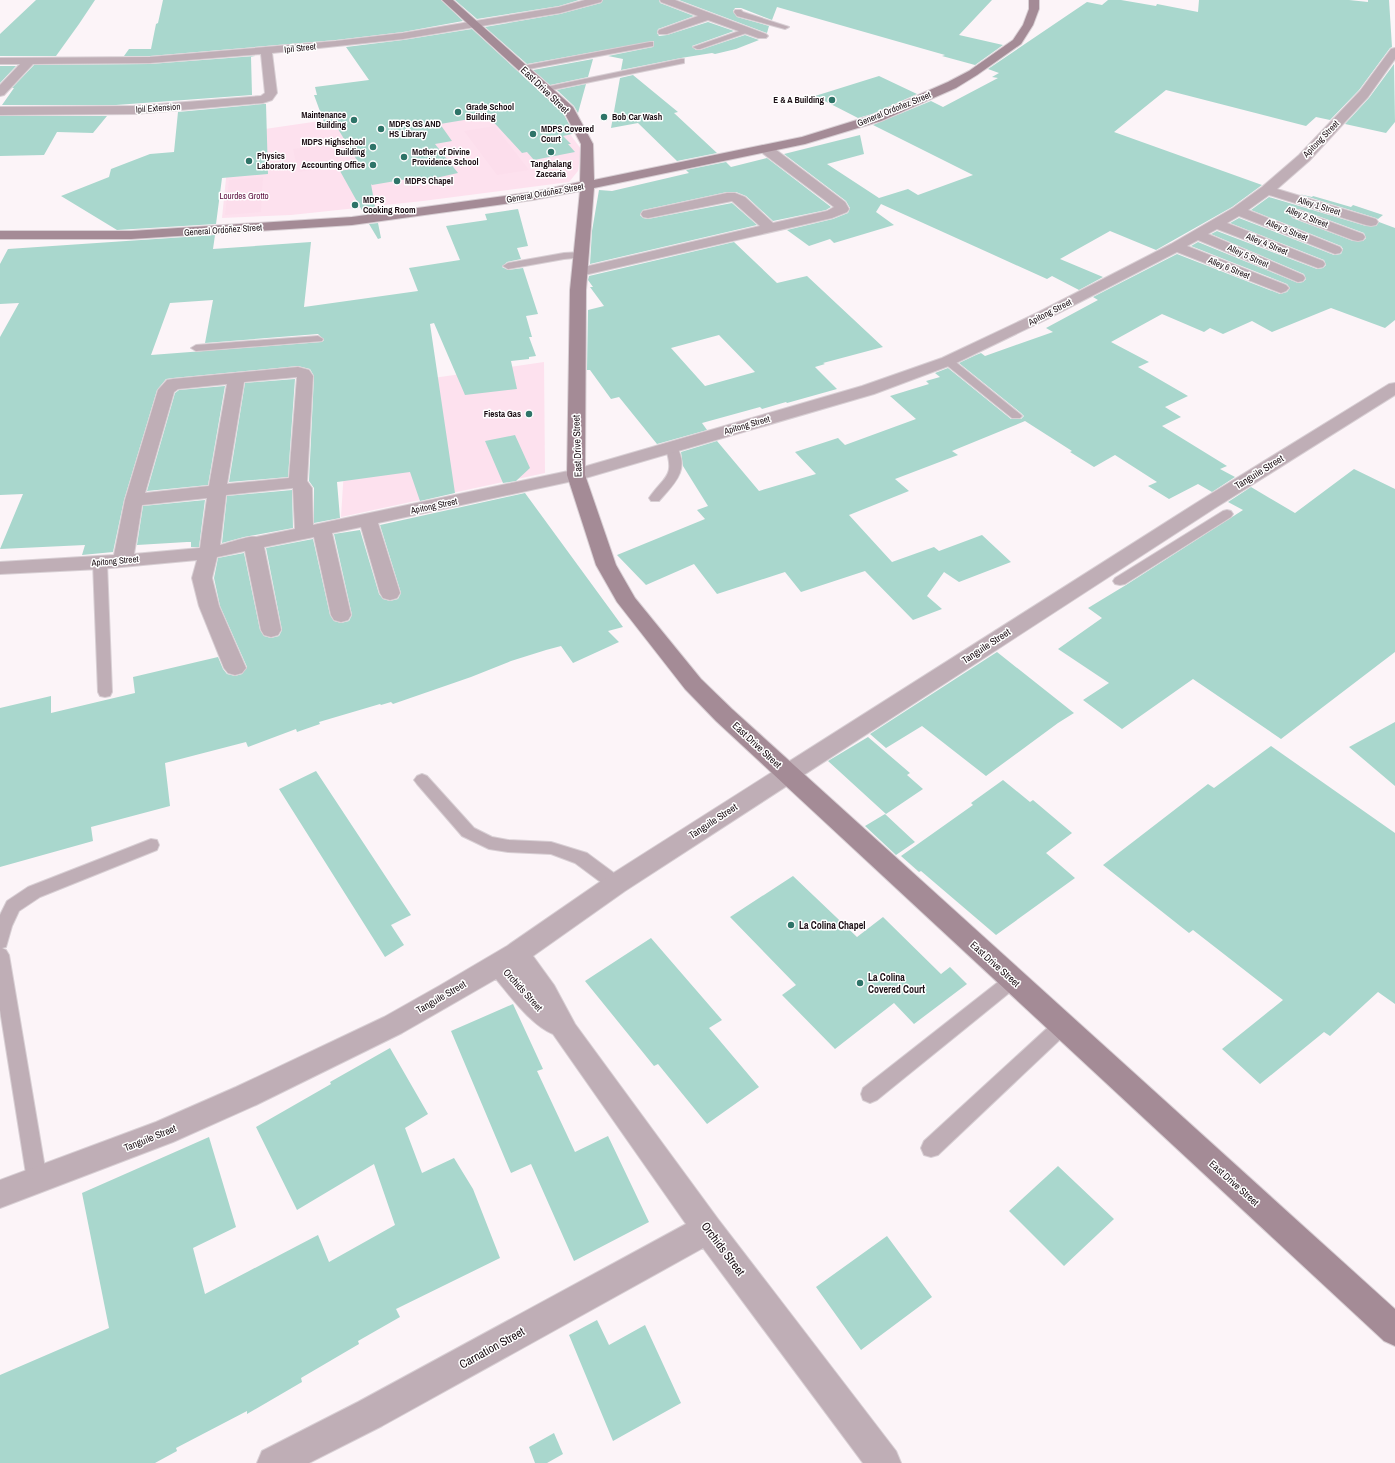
<svg xmlns="http://www.w3.org/2000/svg" width="1395" height="1463" viewBox="0 0 1395 1463" font-family="'Archivo Narrow',sans-serif">
	<style>
		.built { fill: #fde1ee }
		.green { fill: #fcdeec }
		.building { fill: #a9d7cd; fill-rule: evenodd }
		.lines { fill: none; stroke-linecap: round; stroke-linejoin: round }
		.lane-casing { stroke: #d8cfd4; stroke-width: 2 }
		.street-casing { stroke: #d8cfd4; stroke-width: 2 }
		.secondary-casing { stroke: #d8cfd4; stroke-width: 2 }
		.lane { fill: #bfaeb6; fill-rule: evenodd }
		.street { fill: #bfaeb6; fill-rule: evenodd }
		.secondary { fill: #a48b96; fill-rule: evenodd }
		.poi-dot { fill: #2e7468; stroke: #fff; stroke-width: 1.5 }
		.labels { text-anchor: middle; dominant-baseline: central; stroke-width: 3; stroke-linejoin: round; paint-order: stroke }
		.far-street-label { font-size: 9px; fill: #1b0e14; stroke: #fff }
		.far-poi-label { font-size: 9px; font-weight: bold; fill: #1b0e14; stroke: #fff; text-anchor: start }
		.far-park-label { font-size: 9px; fill: #5a0b3c; stroke: #fff }
		.street-label { font-size: 10px; fill: #1b0e14; stroke: #fff }
		.poi-label { font-size: 10px; font-weight: bold; fill: #1b0e14; stroke: #fff; text-anchor: start }
		.near-street-label { font-size: 12px; fill: #1b0e14; stroke: #fff }
	</style>
	<rect width="100%" height="100%" fill="#fcf4f8"/>
	<path class="built" d="M 533,90 L 561,122 L 581,149 L 578,171 L 569,182 L 423,201 L 291,215 L 222,218 L 230,139 L 258,130 Z
		M 544,362 L 545,473 L 341,517 L 349,390 Z"/>
	<path class="green" d="M 495,126 L 529,170 L 497,175 L 464,131 Z
		M 334,144 L 341,166 L 298,172 L 293,149 Z
		M 263,177 L 261,212 L 225,215 L 229,180 Z"/>
	<path class="building" d="M 36,0 L 95,0 L 79,24 L 56,56 L 0,56 L 0,34 Z
		M 163,0 L 441,0 L 463,21 L 403,32 L 336,40 L 150,56 L 124,56 L 129,49 L 151,49 L 156,24 L 158,23 Z
		M 455,0 L 579,0 L 559,6 L 477,19 Z
		M 603,0 L 659,0 L 660,3 L 694,16 L 658,29 L 657,33 L 659,36 L 667,35 L 708,22 L 734,31 L 692,46 L 696,50 L 700,50 L 745,35 L 759,40 L 736,49 L 715,54 L 712,53 L 681,58 L 621,70 L 623,59 L 608,56 L 653,47 L 654,41 L 527,64 L 485,27 L 560,14 L 601,3 Z
		M 679,0 L 992,0 L 959,35 L 1003,45 L 975,65 L 942,56 L 945,55 L 777,7 L 772,20 L 741,8 L 735,8 L 733,11 L 737,17 L 769,26 L 767,33 Z
		M 1108,0 L 1121,0 L 1156,6 L 1157,4 L 1198,12 L 1199,0 L 1349,0 L 1368,2 L 1368,0 L 1389,0 L 1392,47 L 1390,48 L 1359,90 L 1330,120 L 1316,117 L 1306,126 L 1166,90 L 1114,132 L 1262,185 L 1232,207 L 1156,250 L 1110,231 L 1060,259 L 1103,277 L 1079,290 L 1052,276 L 1047,279 L 881,204 L 876,212 L 894,225 L 834,243 L 830,239 L 809,246 L 787,230 L 833,219 L 848,213 L 850,208 L 846,201 L 784,154 L 860,135 L 864,154 L 827,164 L 879,198 L 908,189 L 918,195 L 973,175 L 873,125 L 931,101 L 943,107 L 998,78 L 992,77 L 999,73 L 988,69 L 1087,2 L 1102,5 Z
		M 472,29 L 563,113 L 573,132 L 572,134 L 563,136 L 571,144 L 568,144 L 575,152 L 534,160 L 527,152 L 522,153 L 488,116 L 440,124 L 452,141 L 435,144 L 458,173 L 422,181 L 419,177 L 372,185 L 371,184 L 376,212 L 364,214 L 340,171 L 361,167 L 335,124 L 325,125 L 314,95 L 317,95 L 315,87 L 369,80 L 346,47 L 403,40 Z
		M 255,56 L 251,57 L 252,95 L 116,105 L 2,105 L 14,88 L 12,88 L 34,65 L 150,64 Z
		M 593,59 L 588,77 L 550,85 L 533,70 Z
		M 1394,64 L 1395,122 L 1386,133 L 1345,124 L 1369,98 Z
		M 0,66 L 16,66 L 0,83 Z
		M 633,75 L 678,112 L 674,113 L 717,153 L 677,161 L 638,123 L 611,128 L 620,78 Z
		M 879,76 L 917,94 L 872,114 L 858,118 L 815,96 Z
		M 586,84 L 578,113 L 574,106 L 557,90 Z
		M 263,104 L 266,104 L 268,174 L 222,178 L 216,224 L 117,230 L 61,196 L 109,177 L 111,169 L 150,154 L 174,152 L 178,112 Z
		M 0,116 L 107,116 L 93,133 L 57,132 L 44,155 L 0,156 Z
		M 767,158 L 831,207 L 826,210 L 773,221 L 746,196 L 736,192 L 727,192 L 643,210 L 640,215 L 643,218 L 648,219 L 732,203 L 757,225 L 590,264 L 592,231 L 599,190 L 612,191 L 689,173 L 686,170 L 726,162 L 731,167 Z
		M 1299,194 L 1312,197 L 1313,196 L 1351,207 L 1353,205 L 1383,215 L 1378,219 L 1376,218 Z
		M 1269,197 L 1366,226 L 1376,226 L 1379,222 L 1395,228 L 1395,320 L 1385,328 L 1331,308 L 1272,332 L 1252,321 L 1223,334 L 1210,328 L 1204,332 L 1162,314 L 1111,342 L 1149,362 L 1138,367 L 1188,396 L 1165,407 L 1181,417 L 1162,426 L 1227,466 L 1220,469 L 1235,477 L 1212,492 L 1198,484 L 1169,499 L 1148,486 L 1157,482 L 1115,455 L 1094,467 L 1070,452 L 1072,451 L 1025,421 L 952,451 L 958,455 L 895,479 L 909,491 L 849,515 L 892,562 L 934,547 L 939,551 L 982,535 L 1011,562 L 959,582 L 944,572 L 927,596 L 942,609 L 913,620 L 865,571 L 801,592 L 785,572 L 717,594 L 694,564 L 646,585 L 617,555 L 705,519 L 697,510 L 708,506 L 683,466 L 681,452 L 717,441 L 759,491 L 816,474 L 795,452 L 838,438 L 845,445 L 916,419 L 890,396 L 929,384 L 926,381 L 940,377 L 935,373 L 948,368 L 1011,419 L 1021,419 L 1024,416 L 1021,413 L 959,363 L 976,355 L 981,353 L 985,356 L 1053,332 L 1046,328 L 1098,300 L 1093,297 L 1177,254 L 1280,294 L 1287,292 L 1290,288 L 1287,284 L 1191,246 L 1198,242 L 1298,283 L 1303,282 L 1306,279 L 1304,274 L 1211,234 L 1217,231 L 1317,269 L 1323,268 L 1326,265 L 1324,260 L 1230,223 L 1239,218 L 1334,255 L 1341,254 L 1343,249 L 1341,246 L 1251,210 ZM 1299,209 L 1364,233 L 1366,238 L 1363,241 L 1353,241 L 1292,218 L 1290,213 L 1293,210 Z
		M 518,209 L 528,246 L 517,248 L 521,259 L 507,262 L 502,267 L 508,270 L 523,268 L 538,314 L 526,316 L 532,337 L 529,337 L 536,356 L 529,357 L 529,359 L 511,361 L 517,389 L 465,395 L 434,323 L 430,324 L 455,493 L 420,501 L 410,472 L 337,482 L 340,518 L 314,523 L 314,488 L 309,481 L 314,376 L 310,369 L 298,366 L 173,378 L 166,379 L 157,390 L 124,500 L 113,552 L 82,555 L 85,545 L 0,549 L 23,494 L 0,495 L 0,337 L 19,303 L 0,304 L 0,264 L 8,249 L 215,235 L 213,249 L 311,242 L 304,307 L 418,291 L 409,268 L 460,260 L 446,226 L 487,220 L 485,214 ZM 213,300 L 205,343 L 318,334 L 324,340 L 322,342 L 151,355 L 170,303 Z
		M 378,223 L 381,238 L 378,239 L 369,224 Z
		M 734,242 L 777,283 L 807,276 L 883,347 L 823,363 L 825,364 L 815,367 L 837,389 L 787,403 L 786,402 L 762,409 L 760,407 L 702,423 L 707,430 L 657,444 L 619,397 L 611,399 L 590,370 L 587,370 L 588,310 L 604,306 L 590,287 L 593,287 L 588,280 L 589,276 ZM 719,335 L 755,372 L 705,386 L 671,348 Z
		M 295,379 L 288,477 L 229,482 L 245,383 Z
		M 225,386 L 208,485 L 147,491 L 175,393 L 179,390 Z
		M 515,435 L 530,468 L 516,481 L 503,483 L 485,441 Z
		M 1354,469 L 1395,489 L 1395,652 L 1281,739 L 1193,679 L 1122,729 L 1083,700 L 1109,683 L 1058,649 L 1102,618 L 1088,608 L 1126,585 L 1243,510 L 1228,502 L 1251,487 L 1295,513 Z
		M 292,490 L 293,528 L 244,537 L 222,543 L 227,496 Z
		M 525,493 L 623,627 L 608,631 L 619,642 L 573,663 L 561,646 L 546,650 L 511,661 L 471,677 L 393,704 L 391,702 L 381,705 L 380,704 L 319,722 L 320,724 L 297,732 L 296,729 L 248,747 L 246,742 L 165,763 L 170,806 L 91,827 L 93,841 L 0,867 L 0,708 L 51,696 L 51,713 L 135,693 L 133,677 L 218,657 L 223,669 L 227,674 L 235,676 L 242,674 L 247,667 L 220,606 L 214,578 L 218,558 L 244,553 L 260,630 L 264,636 L 271,638 L 279,636 L 282,630 L 266,548 L 313,539 L 330,615 L 334,621 L 341,623 L 349,621 L 352,615 L 334,534 L 360,530 L 379,594 L 383,599 L 390,601 L 398,599 L 401,593 L 380,525 Z
		M 205,500 L 199,547 L 191,547 L 191,542 L 187,542 L 137,545 L 143,506 Z
		M 997,652 L 1074,713 L 1058,723 L 986,776 L 922,726 L 886,748 L 870,734 Z
		M 1395,722 L 1395,786 L 1349,747 Z
		M 868,737 L 910,773 L 907,775 L 923,789 L 886,814 L 828,761 Z
		M 1271,746 L 1395,833 L 1395,1004 L 1378,992 L 1330,1036 L 1324,1032 L 1260,1084 L 1222,1049 L 1283,1000 L 1193,930 L 1189,933 L 1103,865 L 1208,784 L 1214,788 Z
		M 316,771 L 411,915 L 391,925 L 404,945 L 385,957 L 279,789 Z
		M 1003,780 L 1030,802 L 1033,800 L 1072,833 L 1046,853 L 1075,878 L 996,935 L 921,871 L 919,872 L 901,856 L 973,805 L 971,803 Z
		M 885,814 L 915,842 L 896,855 L 865,826 Z
		M 793,876 L 857,937 L 883,917 L 941,974 L 950,967 L 967,984 L 914,1024 L 894,1003 L 835,1049 L 782,995 L 796,985 L 730,917 Z
		M 651,938 L 722,1020 L 709,1028 L 759,1087 L 707,1124 L 658,1064 L 654,1066 L 585,981 Z
		M 513,1004 L 543,1069 L 537,1071 L 575,1152 L 608,1136 L 649,1222 L 574,1261 L 531,1164 L 511,1173 L 451,1031 Z
		M 390,1048 L 428,1114 L 405,1128 L 422,1173 L 454,1158 L 473,1189 L 500,1258 L 396,1309 L 400,1317 L 358,1341 L 359,1344 L 301,1378 L 302,1382 L 247,1414 L 247,1411 L 176,1448 L 177,1451 L 155,1463 L 0,1463 L 0,1375 L 109,1328 L 82,1193 L 209,1137 L 236,1227 L 193,1248 L 205,1294 L 318,1235 L 329,1262 L 395,1225 L 374,1164 L 297,1210 L 256,1127 L 331,1084 L 330,1082 Z
		M 1058,1166 L 1114,1219 L 1064,1266 L 1009,1211 Z
		M 887,1236 L 932,1297 L 861,1350 L 816,1287 Z
		M 597,1320 L 609,1345 L 645,1325 L 681,1403 L 613,1441 L 569,1335 Z
		M 554,1433 L 563,1454 L 547,1463 L 535,1463 L 529,1447 Z"/>
	<g class="lines">
		<g class="lane-casing">
			<path id="lane" d="M 735,10 L 741,10 L 743,12 L 789,27 L 785,29 L 737,16 L 734,12 Z
				M 745,29 L 751,29 L 752,31 L 700,49 L 697,49 L 693,47 Z
				M 650,42 L 653,42 L 653,46 L 523,70 L 519,68 L 523,66 Z
				M 681,59 L 684,59 L 684,63 L 546,91 L 542,89 L 546,87 Z
				M 582,252 L 585,253 L 587,255 L 585,257 L 564,259 L 508,269 L 503,266 L 508,263 L 564,253 Z
				M 318,336 L 323,339 L 322,341 L 196,351 L 191,348 L 196,345 Z
				M 948,358 L 952,359 L 1020,414 L 1022,416 L 1020,418 L 1012,418 L 944,363 L 942,361 Z
				M 671,443 L 675,444 C 691,469 675,483 659,501 L 651,501 L 649,498 C 664,476 676,477 665,447 L 667,444 Z
				M 1227,510 L 1231,511 L 1233,514 L 1231,517 L 1125,584 L 1120,585 L 1115,584 L 1113,581 L 1115,578 L 1223,511 Z
				M 100,559 L 105,560 L 107,563 L 112,692 L 110,696 L 105,697 L 100,696 L 98,692 L 93,563 L 95,560 Z
				M 422,774 L 427,776 L 474,828 L 492,837 L 508,840 L 551,842 L 587,853 L 622,879 L 624,884 L 622,889 L 616,891 L 610,889 L 575,863 L 551,854 L 508,852 L 489,849 L 462,836 L 417,784 L 414,780 L 417,776 Z
				M 151,839 L 157,840 L 159,845 L 157,850 L 40,897 L 19,911 L 12,926 L 6,947 L 2,948 L 6,950 L 9,955 L 47,1180 L 44,1187 L 37,1190 L 30,1187 L 27,1180 L 0,1010 L 0,915 L 7,901 L 28,887 Z
				M 1013,972 L 1019,975 L 1022,980 L 1019,985 L 877,1100 L 870,1103 L 863,1100 L 861,1094 L 863,1088 L 1007,975 Z
				M 1062,1018 L 1068,1020 L 1071,1026 L 1068,1032 L 938,1155 L 931,1157 L 924,1155 L 921,1148 L 924,1141 L 1056,1020 Z"/>
		</g>
		<g class="street-casing">
			<path id="street" d="M 585,0 L 602,0 L 601,2 L 560,13 L 403,39 L 272,53 L 277,93 L 272,100 L 263,103 L 134,114 L 0,115 L 0,107 L 134,106 L 261,96 L 265,93 L 261,54 L 150,63 L 33,64 L 4,95 L 0,96 L 0,85 L 20,64 L 0,64 L 0,58 L 150,57 L 336,41 L 403,33 L 559,7 Z
				M 660,0 L 675,0 L 766,34 L 768,36 L 766,38 L 758,38 L 708,20 L 667,34 L 659,34 L 658,32 L 659,30 L 698,16 L 661,2 Z
				M 1395,48 L 1395,59 L 1368,97 L 1309,161 L 1277,189 L 1376,219 L 1378,222 L 1376,225 L 1371,226 L 1366,225 L 1269,195 L 1248,210 L 1340,247 L 1342,250 L 1340,253 L 1335,254 L 1239,216 L 1227,223 L 1323,261 L 1325,264 L 1323,267 L 1318,268 L 1217,229 L 1208,234 L 1303,275 L 1305,278 L 1303,281 L 1298,282 L 1198,240 L 1187,246 L 1286,285 L 1289,288 L 1286,291 L 1281,293 L 1276,291 L 1177,252 L 1047,319 L 954,364 L 874,394 L 582,479 L 378,523 L 400,593 L 397,598 L 390,600 L 383,598 L 380,593 L 361,527 L 332,533 L 351,615 L 348,620 L 341,622 L 334,620 L 331,615 L 314,537 L 264,547 L 281,630 L 278,635 L 271,637 L 264,635 L 261,630 L 245,551 L 217,557 L 212,578 L 219,606 L 246,668 L 242,673 L 235,675 L 228,673 L 224,668 L 199,606 L 192,578 L 197,560 L 100,569 L 0,574 L 0,562 L 114,555 L 125,500 L 158,390 L 167,380 L 173,379 L 298,367 L 309,370 L 313,376 L 307,481 L 312,488 L 313,525 L 573,470 L 862,386 L 942,358 L 1037,313 L 1171,244 L 1233,208 L 1262,187 L 1299,155 L 1360,91 L 1391,49 ZM 297,377 L 289,478 L 227,484 L 244,382 ZM 227,384 L 209,486 L 145,493 L 174,392 L 178,389 ZM 293,488 L 295,529 L 256,537 C 251,535 228,543 220,545 L 226,495 ZM 207,498 L 200,548 L 134,554 L 142,505 Z
				M 766,145 L 771,146 L 845,202 L 849,209 L 847,212 L 832,218 L 580,276 L 575,275 L 573,272 L 575,269 L 580,268 L 760,226 L 732,201 L 648,218 L 643,217 L 641,214 L 643,211 L 648,210 L 727,193 L 735,193 L 745,197 L 773,223 L 827,211 L 834,207 L 761,152 L 760,149 L 761,146 Z
				M 1298,210 L 1363,234 L 1365,237 L 1363,240 L 1358,241 L 1353,240 L 1293,217 L 1291,214 L 1293,211 Z
				M 1395,383 L 1395,395 L 1215,508 L 625,891 L 533,956 L 554,985 L 575,1024 L 718,1219 L 896,1451 L 901,1463 L 863,1463 L 703,1248 L 382,1426 L 309,1463 L 257,1463 L 262,1451 L 358,1402 L 686,1224 L 553,1034 C 531,1025 511,997 496,979 L 402,1033 L 256,1105 L 173,1142 L 0,1208 L 0,1180 L 156,1122 L 236,1087 L 384,1017 L 439,986 L 507,946 L 607,877 L 1201,500 L 1389,384 Z"/>
		</g>
		<g class="secondary-casing">
			<path id="secondary" d="M 442,0 L 453,0 L 573,107 L 593,144 L 594,180 L 802,137 L 873,115 L 948,82 L 969,71 L 1013,40 L 1023,25 L 1029,9 L 1029,0 L 1039,0 L 1039,9 L 1033,25 L 1021,44 L 977,75 L 956,88 L 881,121 L 805,144 L 594,188 L 586,290 L 585,475 L 616,565 L 635,598 L 701,679 L 732,709 L 1395,1309 L 1395,1346 L 1384,1341 L 716,721 L 685,689 L 617,602 L 596,565 L 567,475 L 570,290 L 580,191 L 533,200 L 352,225 L 131,239 L 0,239 L 0,231 L 131,231 L 352,217 L 533,192 L 580,182 L 581,144 L 564,112 Z"/>
		</g>
		<use href="#lane" class="lane"/>
		<use href="#street" class="street"/>
		<use href="#secondary" class="secondary"/>
	</g>
	<g class="poi-dot">
		<circle cx="832" cy="100" r="4"/>
		<circle cx="458" cy="112" r="4"/>
		<circle cx="604" cy="117" r="4"/>
		<circle cx="354" cy="120" r="4"/>
		<circle cx="381" cy="129" r="4"/>
		<circle cx="533" cy="134" r="4"/>
		<circle cx="373" cy="147" r="4"/>
		<circle cx="551" cy="152" r="4"/>
		<circle cx="404" cy="157" r="4"/>
		<circle cx="249" cy="161" r="4"/>
		<circle cx="373" cy="165" r="4"/>
		<circle cx="397" cy="181" r="4"/>
		<circle cx="355" cy="205" r="4"/>
		<circle cx="529" cy="414" r="4"/>
		<circle cx="791" cy="925" r="4"/>
		<circle cx="860" cy="983" r="4"/>
	</g>
	<g class="labels">
		<g class="far-street-label">
			<text transform="translate(300 48) rotate(-6)">Ipil Street</text>
			<text transform="translate(158 108) rotate(-4)">Ipil Extension</text>
			<text transform="translate(894 109) rotate(-22)">General Ordoñez Street</text>
			<text transform="translate(1321 139) rotate(-46)">Apitong Street</text>
			<text transform="translate(545 193) rotate(-10)">General Ordoñez Street</text>
			<text transform="translate(1319 206) rotate(17)">Alley 1 Street</text>
			<text transform="translate(1307 217) rotate(21)">Alley 2 Street</text>
			<text transform="translate(223 230) rotate(-4)">General Ordoñez Street</text>
			<text transform="translate(1287 230) rotate(22)">Alley 3 Street</text>
			<text transform="translate(1267 244) rotate(22)">Alley 4 Street</text>
			<text transform="translate(1248 256) rotate(24)">Alley 5 Street</text>
			<text transform="translate(1229 268) rotate(22)">Alley 6 Street</text>
			<text transform="translate(1050 312) rotate(-27)">Apitong Street</text>
			<text transform="translate(747 425) rotate(-16)">Apitong Street</text>
			<text transform="translate(434 506) rotate(-12)">Apitong Street</text>
			<text transform="translate(115 561) rotate(-5)">Apitong Street</text>
		</g>
		<g class="far-poi-label">
			<text x="824" y="100" text-anchor="end">E &amp; A Building</text>
			<text x="466" y="107">Grade School<tspan x="466" dy="10">Building</tspan></text>
			<text x="346" y="115" text-anchor="end">Maintenance<tspan x="346" dy="10">Building</tspan></text>
			<text x="612" y="117">Bob Car Wash</text>
			<text x="389" y="124">MDPS GS AND<tspan x="389" dy="10">HS Library</tspan></text>
			<text x="541" y="129">MDPS Covered<tspan x="541" dy="10">Court</tspan></text>
			<text x="365" y="142" text-anchor="end">MDPS Highschool<tspan x="365" dy="10">Building</tspan></text>
			<text x="412" y="152">Mother of Divine<tspan x="412" dy="10">Providence School</tspan></text>
			<text x="257" y="156">Physics<tspan x="257" dy="10">Laboratory</tspan></text>
			<text x="551" y="164" text-anchor="middle">Tanghalang<tspan x="551" dy="10">Zaccaria</tspan></text>
			<text x="365" y="165" text-anchor="end">Accounting Office</text>
			<text x="405" y="181">MDPS Chapel</text>
			<text x="363" y="200">MDPS<tspan x="363" dy="10">Cooking Room</tspan></text>
			<text x="521" y="414" text-anchor="end">Fiesta Gas</text>
		</g>
		<g class="far-park-label">
			<text x="244" y="196">Lourdes Grotto</text>
		</g>
		<g class="street-label">
			<text transform="translate(545 90) rotate(44)">East Drive Street</text>
			<text transform="translate(577 446) rotate(-92)">East Drive Street</text>
			<text transform="translate(1259 472) rotate(-32)">Tanguile Street</text>
			<text transform="translate(986 646) rotate(-33)">Tanguile Street</text>
			<text transform="translate(757 745) rotate(43)">East Drive Street</text>
			<text transform="translate(713 821) rotate(-33)">Tanguile Street</text>
			<text transform="translate(995 964) rotate(42)">East Drive Street</text>
			<text transform="translate(523 990) rotate(48)">Orchids Street</text>
			<text transform="translate(441 997) rotate(-30)">Tanguile Street</text>
			<text transform="translate(150 1138) rotate(-22)">Tanguile Street</text>
			<text transform="translate(1234 1183) rotate(42)">East Drive Street</text>
		</g>
		<g class="poi-label">
			<text x="799" y="925">La Colina Chapel</text>
			<text x="868" y="977">La Colina<tspan x="868" dy="12">Covered Court</tspan></text>
		</g>
		<g class="near-street-label">
			<text transform="translate(723 1249) rotate(53)">Orchids Street</text>
			<text transform="translate(492 1348) rotate(-29)">Carnation Street</text>
		</g>
	</g>
</svg>
